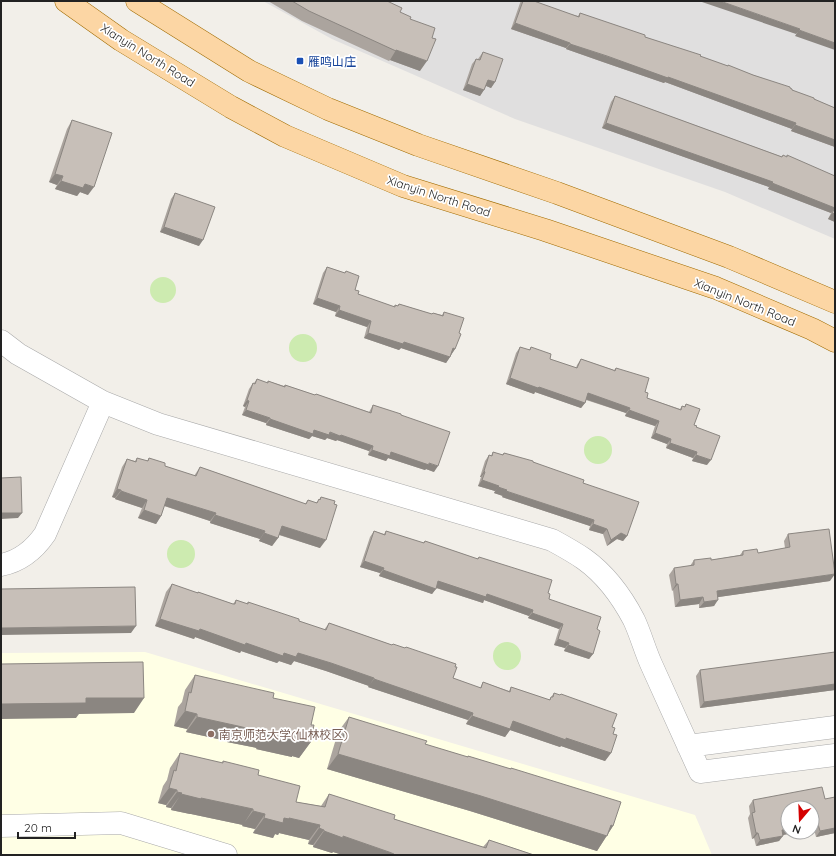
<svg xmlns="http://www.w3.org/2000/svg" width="836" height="856" viewBox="0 0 836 856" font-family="Quicksand,'Noto Sans SC',sans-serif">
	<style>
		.residential { fill: #e0dfdf }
		.education { fill: #ffffe5 }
		.grass { fill: #cdebb0 }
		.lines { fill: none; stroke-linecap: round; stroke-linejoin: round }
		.minor-casing { stroke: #a9a9a9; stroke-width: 23 }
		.major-casing { stroke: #a06b00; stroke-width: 23 }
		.minor { stroke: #fff; stroke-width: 22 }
		.major { stroke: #fcd6a4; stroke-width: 22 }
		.wall { fill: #aba49e }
		.shaded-wall { fill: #8b8681 }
		.building { fill: #c7bfb8; stroke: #8b8681 }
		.transit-dot { fill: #1a4fb4; stroke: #fff; stroke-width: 1.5 }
		.education-dot { fill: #8d6e63; stroke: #fff; stroke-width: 1.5 }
		.labels { text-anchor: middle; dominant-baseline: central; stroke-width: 3.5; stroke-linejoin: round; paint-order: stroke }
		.street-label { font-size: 12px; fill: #222; stroke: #fff }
		.transit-label { font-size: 12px; fill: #164399; stroke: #fff; text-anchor: start }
		.education-label { font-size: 12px; fill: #785e54; stroke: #fff; text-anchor: start }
	</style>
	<rect width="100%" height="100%" fill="#f2efe9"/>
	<path class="residential" d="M 263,1 L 835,1 L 835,239 L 725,192 L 515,119 L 332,39 Z"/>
	<path class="education" d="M 145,652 L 695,815 L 712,855 L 1,855 L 1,653 Z"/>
	<path class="grass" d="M150 290a13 13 0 1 1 26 0a13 13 0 1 1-26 0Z
		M289 348a14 14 0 1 1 28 0a14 14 0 1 1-28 0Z
		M584 450a14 14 0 1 1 28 0a14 14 0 1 1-28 0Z
		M167 554a14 14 0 1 1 28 0a14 14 0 1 1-28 0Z
		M493 656a14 14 0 1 1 28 0a14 14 0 1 1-28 0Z"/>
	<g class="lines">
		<g class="minor-casing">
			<path id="minor" d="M 1,341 L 18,354 L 103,402 L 158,424 L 552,540 C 563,546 574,552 584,559 C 605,574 622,597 634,620 C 641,635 645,651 652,666 C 668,701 684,736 700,772 L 835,755
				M 1,565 C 21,561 34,550 45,534 L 103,402
				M 688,746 L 835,727
				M 1,826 L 121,823 L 226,855"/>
		</g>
		<g class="major-casing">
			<path id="major" d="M 66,1 L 121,40 L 231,107 L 285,136 L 403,186 L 545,230 L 716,288 L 812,329 L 835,341
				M 137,1 L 249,71 L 328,109 L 418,145 L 557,193 L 729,257 L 835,302"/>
		</g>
		<use href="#minor" class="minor"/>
		<use href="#major" class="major"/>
	</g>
	<path class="wall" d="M 268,1 L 387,1 L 400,12 L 410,19 L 420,71 L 390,60 L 389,61 L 302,21 Z
		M 521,1 L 578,16 L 580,13 L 645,37 L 790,88 L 792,90 L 835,108 L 835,147 L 791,131 L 792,129 L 665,82 L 664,83 L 603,62 L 566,49 L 566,48 L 511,29 L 520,3 Z
		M 483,52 L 495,82 L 491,88 L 486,86 L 480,96 L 463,90 L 472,64 L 476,59 L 478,59 Z
		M 615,96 L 835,176 L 835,222 L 828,219 L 831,213 L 768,189 L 769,187 L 602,128 L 611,102 Z
		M 72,120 L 88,195 L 80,192 L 77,196 L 55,189 L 57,185 L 49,182 L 67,129 Z
		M 175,193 L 199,246 L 160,232 L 171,199 Z
		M 327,267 L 345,273 L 346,271 L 355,290 L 358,294 L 394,307 L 395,305 L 398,306 L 399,304 L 432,314 L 433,313 L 442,315 L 444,312 L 459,333 L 455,349 L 451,355 L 451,354 L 450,357 L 446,363 L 401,348 L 399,350 L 364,338 L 367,327 L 335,316 L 336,312 L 313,304 L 323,273 Z
		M 520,347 L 529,350 L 531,347 L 550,359 L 576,368 L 577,365 L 581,359 L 614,370 L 616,368 L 645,392 L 647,398 L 680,409 L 682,406 L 684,407 L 686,404 L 694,425 L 696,427 L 707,465 L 692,461 L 693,458 L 666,448 L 667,444 L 651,438 L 655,426 L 625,416 L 626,413 L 586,400 L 585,403 L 581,408 L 535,392 L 534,394 L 506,384 L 516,353 Z
		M 257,379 L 267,383 L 268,381 L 284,386 L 285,385 L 315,395 L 316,394 L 369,412 L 373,405 L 401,415 L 434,472 L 426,469 L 425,470 L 388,458 L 386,461 L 368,455 L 369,451 L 337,440 L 336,441 L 327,438 L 325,440 L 312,436 L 309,439 L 266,425 L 266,423 L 242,415 L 245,407 L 243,406 L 249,389 L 253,383 L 254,383 Z
		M 493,452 L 502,455 L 504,453 L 533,462 L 583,483 L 627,536 L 623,541 L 617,539 L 607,546 L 603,534 L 589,530 L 590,526 L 502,497 L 503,496 L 494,493 L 495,491 L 478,486 L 481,477 L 480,477 L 485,461 L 489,455 L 491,456 Z
		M 137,458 L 147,461 L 149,458 L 165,466 L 194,476 L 200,467 L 305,504 L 308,500 L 316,503 L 321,497 L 320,548 L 279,535 L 278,538 L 272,546 L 259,541 L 260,539 L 210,523 L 210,521 L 164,506 L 161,516 L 156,524 L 138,518 L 142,508 L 115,499 L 115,498 L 112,497 L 122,467 L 127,459 L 135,461 Z
		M 374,531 L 384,534 L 386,531 L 423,543 L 425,541 L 477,559 L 479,557 L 548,593 L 549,599 L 597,629 L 593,654 L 589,659 L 564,651 L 565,648 L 554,645 L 559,629 L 528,618 L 529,616 L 484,600 L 483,603 L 436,588 L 432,594 L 379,576 L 380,573 L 360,567 L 370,537 Z
		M 788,534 L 830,581 L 718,597 L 714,606 L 699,608 L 699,604 L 675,607 L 673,590 L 672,591 L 669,575 L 674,568 L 690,566 L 694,560 L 711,560 L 740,555 L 743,551 L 758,553 L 785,548 L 784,541 Z
		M 172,584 L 197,593 L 198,592 L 233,604 L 236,600 L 247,604 L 248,602 L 299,621 L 324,630 L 329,623 L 392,645 L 405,648 L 406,647 L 453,678 L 480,688 L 483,682 L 509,691 L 511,687 L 549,700 L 554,693 L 612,727 L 613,734 L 611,753 L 605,761 L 561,746 L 560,747 L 510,730 L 505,737 L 466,724 L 468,720 L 368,687 L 369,686 L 326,671 L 294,661 L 291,665 L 279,661 L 277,663 L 241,651 L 240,653 L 195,637 L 194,639 L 155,626 L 166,592 Z
		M 835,650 L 835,690 L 700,708 L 696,676 L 700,670 L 833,653 Z
		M 195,675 L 273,698 L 311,725 L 310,743 L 299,758 L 292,756 L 292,757 L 256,749 L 257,748 L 227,742 L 227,741 L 186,732 L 187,729 L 174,726 L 178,707 L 182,702 L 185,690 Z
		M 349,717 L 425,744 L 467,757 L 468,756 L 510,769 L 511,768 L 613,826 L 597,851 L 470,811 L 327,769 L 338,732 Z
		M 180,753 L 222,763 L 223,761 L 258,775 L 296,802 L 321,806 L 329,794 L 394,819 L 483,847 L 489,840 L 534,855 L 343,855 L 333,852 L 332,853 L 313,847 L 313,845 L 308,844 L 309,840 L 279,833 L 278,835 L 275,834 L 273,838 L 253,833 L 255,829 L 242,826 L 243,825 L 191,814 L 190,814 L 171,810 L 171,808 L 166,807 L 166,805 L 158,803 L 163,786 L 167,780 L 170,768 Z
		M 825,799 L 835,833 L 816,837 L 814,829 L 812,830 L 812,808 L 783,835 L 779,841 L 756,846 L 754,838 L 752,839 L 748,818 L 750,814 L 749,806 L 753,800 Z"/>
	<path class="shaded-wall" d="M 699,1 L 720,1 L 800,29 L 796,34 Z
		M 515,23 L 570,43 L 566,48 L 511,29 Z
		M 799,30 L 835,43 L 835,50 L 795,36 Z
		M 570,44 L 668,77 L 796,123 L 792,129 L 665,82 L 664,83 L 603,62 L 566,49 Z
		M 396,50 L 427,61 L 420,71 L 390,60 Z
		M 488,80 L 495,82 L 491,88 L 484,85 Z
		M 467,84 L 484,90 L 480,96 L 463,90 Z
		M 606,123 L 773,182 L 769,187 L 602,128 Z
		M 795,125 L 835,140 L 835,147 L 791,131 Z
		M 55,174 L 63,176 L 57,185 L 49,182 Z
		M 61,181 L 85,184 L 94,187 L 88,195 L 80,192 L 77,196 L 55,189 Z
		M 772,183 L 835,208 L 831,213 L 768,189 Z
		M 832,213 L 835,214 L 835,222 L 828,219 Z
		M 164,227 L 203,240 L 199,246 L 160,232 Z
		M 317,298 L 340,306 L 336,312 L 313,304 Z
		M 339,310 L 371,321 L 367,327 L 335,316 Z
		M 368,333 L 404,342 L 450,357 L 446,363 L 401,348 L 399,350 L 364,338 Z
		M 453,348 L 455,349 L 451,355 L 449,354 Z
		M 510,378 L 539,387 L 585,403 L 581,408 L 535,392 L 534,394 L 506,384 Z
		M 588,393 L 630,408 L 626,413 L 585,399 Z
		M 247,400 L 249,401 L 245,407 L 243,406 Z
		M 246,410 L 270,418 L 266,423 L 242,415 Z
		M 629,410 L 659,421 L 655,426 L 625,416 Z
		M 270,419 L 314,430 L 341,435 L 373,446 L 369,451 L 337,440 L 336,441 L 327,438 L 325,440 L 312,436 L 309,439 L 266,425 Z
		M 655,433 L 671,439 L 667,444 L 651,438 Z
		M 670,443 L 697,452 L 693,458 L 666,448 Z
		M 372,450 L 391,452 L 438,466 L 434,472 L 426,469 L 425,470 L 388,458 L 386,461 L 368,455 Z
		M 696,455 L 711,460 L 707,465 L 692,461 Z
		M 484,471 L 485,472 L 481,477 L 480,477 Z
		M 482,480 L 499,486 L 495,491 L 478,486 Z
		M 498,487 L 507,490 L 503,496 L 494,493 Z
		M 117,489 L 121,490 L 115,498 L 112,497 Z
		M 121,491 L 147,500 L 142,508 L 115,499 Z
		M 506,491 L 594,520 L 590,526 L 502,497 Z
		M 167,498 L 216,513 L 210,521 L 162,505 Z
		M 144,510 L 161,516 L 156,524 L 138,518 Z
		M 1,513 L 22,513 L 18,518 L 1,519 Z
		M 215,515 L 265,531 L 260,539 L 210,523 Z
		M 593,524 L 607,529 L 603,534 L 589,530 Z
		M 282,526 L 326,540 L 320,548 L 277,534 Z
		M 264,533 L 278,538 L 272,546 L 259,541 Z
		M 621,533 L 627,536 L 623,541 L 617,539 L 607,546 L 611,540 Z
		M 364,561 L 384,568 L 380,573 L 360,567 Z
		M 383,570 L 436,589 L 432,594 L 379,576 Z
		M 835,574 L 830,581 L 712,598 L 717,591 Z
		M 438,581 L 487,594 L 533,610 L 529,616 L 484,600 L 483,603 L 434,587 Z
		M 676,584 L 678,584 L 673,590 L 672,591 Z
		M 703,597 L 699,604 L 675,607 L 680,600 Z
		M 718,600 L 714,606 L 699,608 L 704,602 Z
		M 532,613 L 563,624 L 559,629 L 528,618 Z
		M 160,619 L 200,629 L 246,643 L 284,653 L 298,653 L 331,663 L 374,678 L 369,686 L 326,671 L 294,661 L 291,665 L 279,661 L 277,663 L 241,651 L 240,653 L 195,637 L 194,639 L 155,626 Z
		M 136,626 L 131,633 L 1,635 L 1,628 Z
		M 558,639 L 569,643 L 565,648 L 554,645 Z
		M 568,645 L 593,654 L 589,659 L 564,651 Z
		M 374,679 L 473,713 L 468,720 L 368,687 Z
		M 835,684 L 835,690 L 700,708 L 704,702 Z
		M 86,698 L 144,698 L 134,713 L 79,714 L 76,718 L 1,719 L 1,704 Z
		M 185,711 L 197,714 L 187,729 L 174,726 Z
		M 472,716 L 513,721 L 566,738 L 611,753 L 605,761 L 561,746 L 560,747 L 510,730 L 505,737 L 466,724 Z
		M 197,717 L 238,726 L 227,741 L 186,732 Z
		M 238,726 L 267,733 L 257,748 L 227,742 Z
		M 267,734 L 302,741 L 310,743 L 299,758 L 292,756 L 292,757 L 256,749 Z
		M 338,754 L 611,825 L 613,826 L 597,851 L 470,811 L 327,769 Z
		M 169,788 L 177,790 L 166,805 L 158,803 Z
		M 177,792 L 182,793 L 171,808 L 166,807 Z
		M 181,794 L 201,798 L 253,809 L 243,825 L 191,814 L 190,814 L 171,810 Z
		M 253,811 L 265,814 L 255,829 L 242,826 Z
		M 264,818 L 289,818 L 320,825 L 309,840 L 279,833 L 278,835 L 275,834 L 273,838 L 253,833 Z
		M 818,824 L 814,829 L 812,830 L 812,825 Z
		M 319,828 L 324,830 L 313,845 L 308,844 Z
		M 835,828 L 835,833 L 816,837 L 820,831 Z
		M 788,829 L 788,832 L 800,832 L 778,836 L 782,830 Z
		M 324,831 L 343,836 L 394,854 L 393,855 L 343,855 L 333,852 L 332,853 L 313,847 Z
		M 756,833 L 758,833 L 754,838 L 752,839 Z
		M 783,836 L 779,841 L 756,846 L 760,840 Z"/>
	<path class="building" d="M 292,1 L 387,1 L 402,8 L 400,12 L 411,17 L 410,19 L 435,28 L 432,38 L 436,39 L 427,61 L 396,50 L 396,51 L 309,11 Z
		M 523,1 L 534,1 L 579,17 L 580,13 L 645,35 L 645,37 L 701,55 L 700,56 L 728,66 L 728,65 L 753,75 L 790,87 L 790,88 L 792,89 L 792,90 L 814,98 L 814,99 L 835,108 L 835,140 L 795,125 L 796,123 L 668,77 L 668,78 L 607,56 L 570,44 L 570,43 L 515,23 Z
		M 720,1 L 835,1 L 835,43 L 799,30 L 800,29 Z
		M 483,52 L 503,59 L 495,82 L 488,80 L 484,90 L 467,84 L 476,59 L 480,60 Z
		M 615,96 L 782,157 L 783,155 L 787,157 L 787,155 L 835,176 L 835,214 L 832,213 L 835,208 L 772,183 L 773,182 L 606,123 Z
		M 72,120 L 112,133 L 94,187 L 85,184 L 83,188 L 61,181 L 63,176 L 55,174 Z
		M 175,193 L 215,207 L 203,240 L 164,227 Z
		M 327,267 L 345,273 L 346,271 L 359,276 L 355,290 L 359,291 L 358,294 L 395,307 L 395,305 L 398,306 L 399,304 L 432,314 L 433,313 L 443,316 L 444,312 L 464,318 L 459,333 L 461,334 L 455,349 L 453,348 L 450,357 L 404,342 L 403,344 L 368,333 L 371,321 L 339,310 L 340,306 L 317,298 Z
		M 520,347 L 530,350 L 531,347 L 551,354 L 550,359 L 577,368 L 581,359 L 613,370 L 615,371 L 616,368 L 649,378 L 645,392 L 648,393 L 647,398 L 681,410 L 682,406 L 685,407 L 686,404 L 700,409 L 694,425 L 697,426 L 696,427 L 720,436 L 711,460 L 696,455 L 697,452 L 670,443 L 671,439 L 655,433 L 659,421 L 629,410 L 630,408 L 588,393 L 585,403 L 539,387 L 538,388 L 510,378 Z
		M 257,379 L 268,383 L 268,381 L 285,387 L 285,385 L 315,395 L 316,394 L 371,413 L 373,405 L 401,414 L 401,415 L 450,432 L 438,466 L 429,463 L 429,465 L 391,452 L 390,456 L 372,450 L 373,446 L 341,435 L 340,436 L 330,432 L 329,435 L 314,430 L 313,434 L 270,419 L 270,418 L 246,410 L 249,401 L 247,400 L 253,383 L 255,384 Z
		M 493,452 L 503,455 L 504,453 L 533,461 L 533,462 L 584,480 L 583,483 L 639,502 L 627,536 L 621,533 L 611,540 L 607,529 L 593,524 L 594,520 L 506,491 L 507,490 L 498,487 L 499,486 L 482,480 L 485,472 L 484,471 L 489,455 L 492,456 Z
		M 137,458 L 148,461 L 149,458 L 165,463 L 165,466 L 196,476 L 200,467 L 306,504 L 308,500 L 317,503 L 319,499 L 320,500 L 321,497 L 335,501 L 334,504 L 337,505 L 326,540 L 282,526 L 278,538 L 264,533 L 265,531 L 215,515 L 216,513 L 167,498 L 161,516 L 144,510 L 147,500 L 121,491 L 121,490 L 117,489 L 127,459 L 136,462 Z
		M 21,477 L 22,513 L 1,513 L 1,478 Z
		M 829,529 L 835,574 L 717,591 L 718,600 L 704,602 L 703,597 L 680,600 L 678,584 L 676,584 L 674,568 L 694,565 L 694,560 L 711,558 L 711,560 L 743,555 L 743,551 L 757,549 L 758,553 L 790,547 L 788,534 Z
		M 374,531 L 385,535 L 386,531 L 424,543 L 425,541 L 478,559 L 479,557 L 552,580 L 548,593 L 550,594 L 549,599 L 601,617 L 597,629 L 600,631 L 593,654 L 568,645 L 569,643 L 558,639 L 563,624 L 532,613 L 533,610 L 487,594 L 486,597 L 438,581 L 436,589 L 383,570 L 384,568 L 364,561 Z
		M 172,584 L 198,593 L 198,592 L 233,604 L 235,604 L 236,600 L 248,604 L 248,602 L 299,619 L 299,621 L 326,630 L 329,623 L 392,645 L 393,644 L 405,648 L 406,647 L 456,664 L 455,667 L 457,667 L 453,678 L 481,688 L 483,682 L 510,692 L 511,687 L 550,700 L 551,697 L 553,697 L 554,693 L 560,695 L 561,694 L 617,714 L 612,727 L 615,728 L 613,734 L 617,735 L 611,753 L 566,738 L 566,740 L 513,721 L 510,729 L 472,716 L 473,713 L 374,679 L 374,678 L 331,663 L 298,653 L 296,657 L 284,653 L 283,656 L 246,643 L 245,645 L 200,629 L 199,631 L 160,619 Z
		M 135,587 L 136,626 L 1,628 L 1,589 Z
		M 835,652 L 835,684 L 704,702 L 700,670 Z
		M 143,662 L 144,698 L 86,698 L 86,703 L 1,704 L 1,664 Z
		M 195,675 L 274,693 L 273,698 L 315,707 L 311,725 L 314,725 L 310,743 L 302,741 L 302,742 L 267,734 L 267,733 L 238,726 L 197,717 L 197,714 L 185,711 L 189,692 L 191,693 Z
		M 349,717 L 427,741 L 425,744 L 468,757 L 468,756 L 511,769 L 511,768 L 621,802 L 613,826 L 611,825 L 607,836 L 481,796 L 338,754 Z
		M 180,753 L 223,763 L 223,761 L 259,770 L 258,775 L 300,786 L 296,802 L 325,807 L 329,794 L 395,815 L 394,819 L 486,848 L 489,840 L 534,855 L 394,855 L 394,854 L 389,852 L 343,836 L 343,838 L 324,831 L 324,830 L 319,828 L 320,825 L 289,818 L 289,819 L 284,818 L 283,823 L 264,818 L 265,814 L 253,811 L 253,809 L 201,798 L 201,799 L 181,794 L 182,793 L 177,792 L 177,790 L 169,788 L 174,770 L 176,771 Z
		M 822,787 L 825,799 L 835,797 L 835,828 L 820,831 L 818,824 L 812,825 L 812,808 L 788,808 L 788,829 L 782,830 L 783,836 L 760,840 L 758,833 L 756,833 L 752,813 L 755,812 L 753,800 Z"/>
	<rect class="transit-dot" x="296" y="57" width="8" height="8" rx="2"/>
	<circle class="education-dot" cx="211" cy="734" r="4"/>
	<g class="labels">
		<g class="street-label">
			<text transform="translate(148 55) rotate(32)">Xianyin North Road</text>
			<text transform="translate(439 196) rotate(18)">Xianyin North Road</text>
			<text transform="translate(745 302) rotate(22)">Xianyin North Road</text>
		</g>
		<g class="transit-label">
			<text x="308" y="61">雁鸣山庄</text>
		</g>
		<g class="education-label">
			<text x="219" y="734">南京师范大学(仙林校区)</text>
		</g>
	</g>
	<rect width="836" height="856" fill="none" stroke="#222222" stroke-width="4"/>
	<g transform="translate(800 820) rotate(199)"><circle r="19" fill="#ffffff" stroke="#a7a7a7"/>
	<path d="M0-3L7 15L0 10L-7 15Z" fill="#d40000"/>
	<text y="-6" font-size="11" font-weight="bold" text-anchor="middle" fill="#222222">N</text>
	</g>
	<path d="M18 832v6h57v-6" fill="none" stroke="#222222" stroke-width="2"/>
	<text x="24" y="832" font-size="12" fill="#222222" stroke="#ffffff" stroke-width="3" paint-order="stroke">20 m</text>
</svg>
